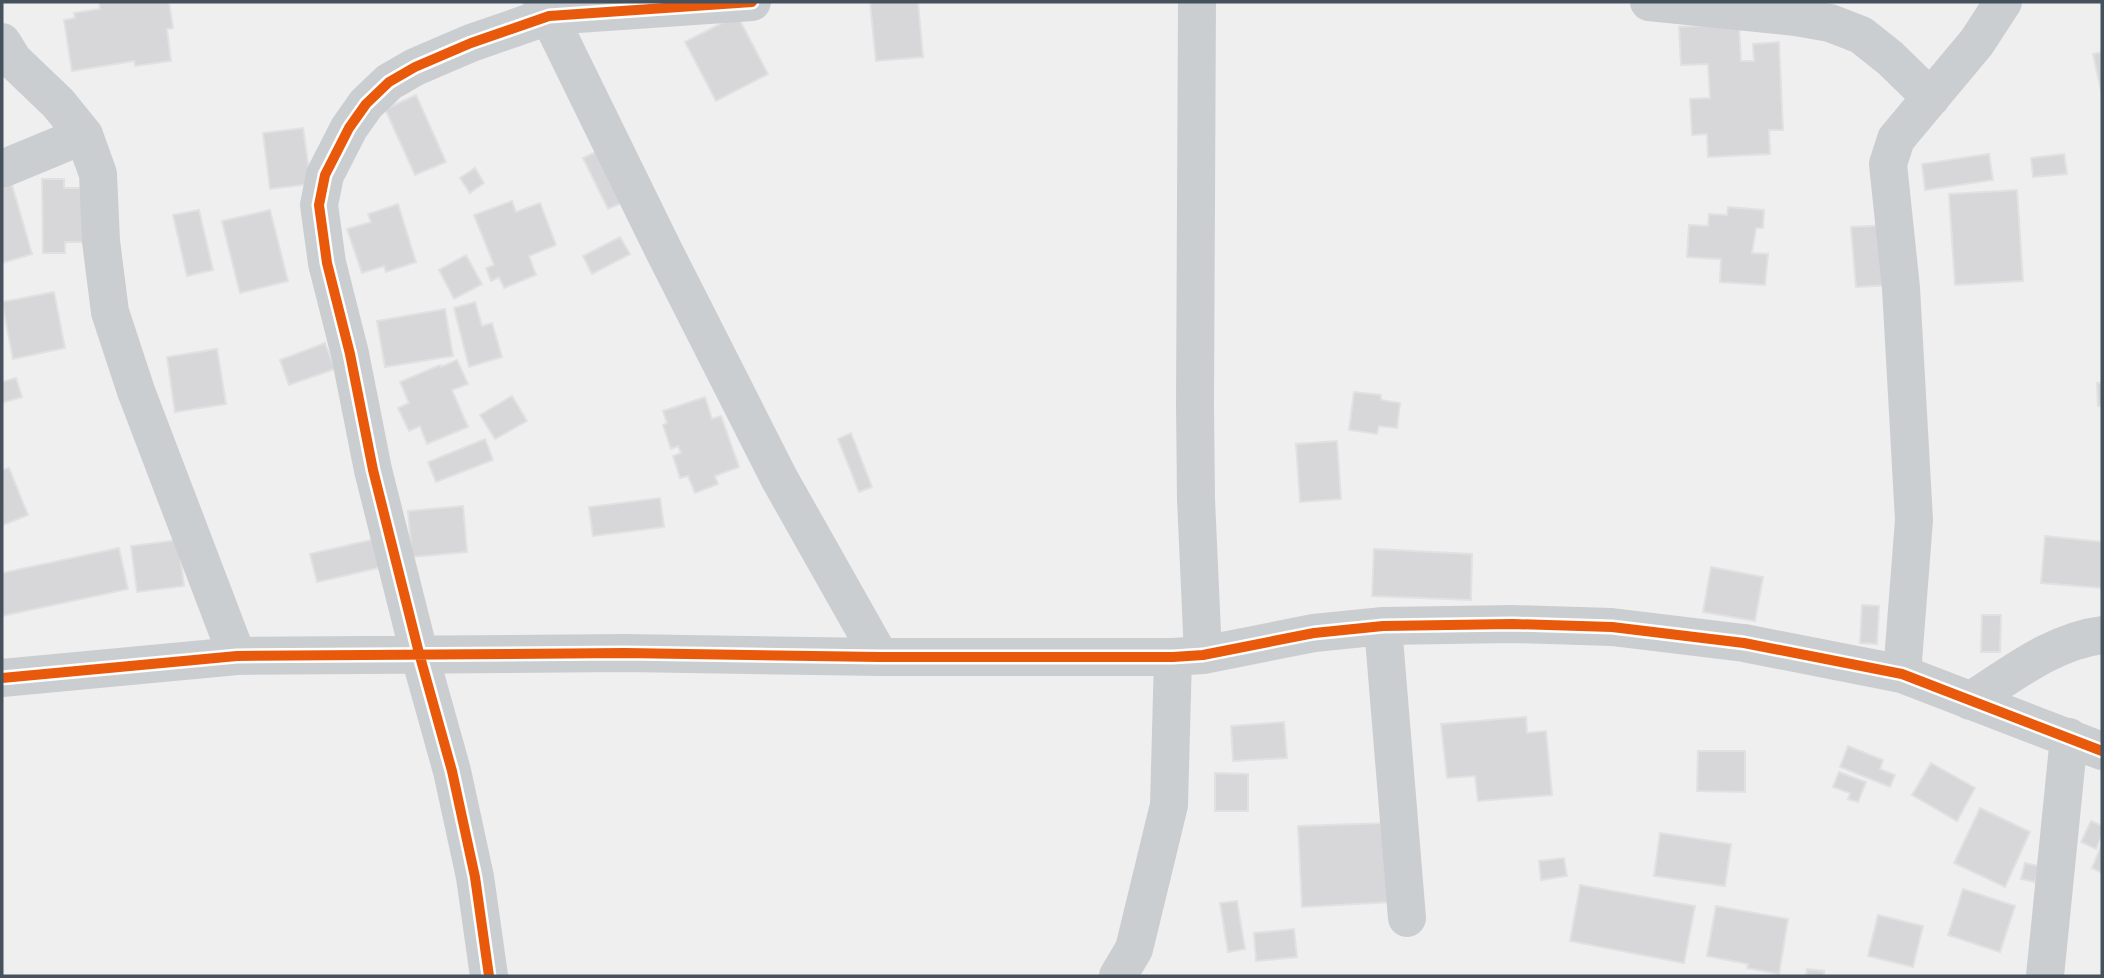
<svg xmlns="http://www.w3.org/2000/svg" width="2104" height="978" viewBox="0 0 2104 978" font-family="Rubik,sans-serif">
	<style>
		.building { fill: #d7d7d9; stroke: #e1e1e2; stroke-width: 2 }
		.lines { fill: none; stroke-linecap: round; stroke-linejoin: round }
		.minor { stroke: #cbced1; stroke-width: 38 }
		.cycleway-casing { stroke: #fff; stroke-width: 15 }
		.cycleway { stroke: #e8590c; stroke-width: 10 }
	</style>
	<rect width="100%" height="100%" fill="#f0efef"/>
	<path class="building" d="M 99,2 L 169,2 L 173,28 L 167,29 L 171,61 L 135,66 L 134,61 L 72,71 L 64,20 L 75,18 L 74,13 L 100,9 Z
		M 870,2 L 918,2 L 923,57 L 876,61 Z
		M 737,15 L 768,74 L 716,101 L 685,42 Z
		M 1739,24 L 1741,61 L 1754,61 L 1753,44 L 1779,42 L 1783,130 L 1769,130 L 1770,154 L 1708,157 L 1707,134 L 1692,135 L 1690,99 L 1710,98 L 1708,64 L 1681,65 L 1679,27 Z
		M 2102,52 L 2102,95 L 2093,54 Z
		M 416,95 L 446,162 L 415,175 L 385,109 Z
		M 303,128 L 311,184 L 270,189 L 263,133 Z
		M 606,147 L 631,199 L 608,209 L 583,158 Z
		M 1989,154 L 1993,180 L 1925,190 L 1922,164 Z
		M 2064,154 L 2067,174 L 2033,177 L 2031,158 Z
		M 475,168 L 484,183 L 470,193 L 460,178 Z
		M 42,179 L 64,179 L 64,188 L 92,188 L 93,242 L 65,242 L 65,253 L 43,253 Z
		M 12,185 L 32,254 L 2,263 L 2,188 Z
		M 2017,190 L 2023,281 L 1955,285 L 1949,194 Z
		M 512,201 L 516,212 L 540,203 L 556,245 L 529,256 L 536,275 L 504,288 L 499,277 L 491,281 L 486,268 L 494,265 L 474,215 Z
		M 398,204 L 416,262 L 386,272 L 384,266 L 362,273 L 347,229 L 371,222 L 368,214 Z
		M 1728,207 L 1764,210 L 1763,228 L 1756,228 L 1752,253 L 1768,254 L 1765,285 L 1720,282 L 1721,259 L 1687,257 L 1689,225 L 1708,226 L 1709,214 L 1727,215 Z
		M 199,210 L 213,270 L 187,276 L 173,215 Z
		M 270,210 L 288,281 L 240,293 L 222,221 Z
		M 1890,225 L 1894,285 L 1856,287 L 1851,227 Z
		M 620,237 L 630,254 L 592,274 L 583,256 Z
		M 466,255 L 482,284 L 454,299 L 439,270 Z
		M 54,292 L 65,348 L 13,359 L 2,302 Z
		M 475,302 L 482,326 L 492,323 L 502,357 L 469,367 L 454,308 Z
		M 445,309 L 453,356 L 385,367 L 377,321 Z
		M 325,343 L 335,369 L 289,385 L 280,360 Z
		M 217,349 L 226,404 L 175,412 L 167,357 Z
		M 457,360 L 468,384 L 452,390 L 468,427 L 427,444 L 420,426 L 409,431 L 398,408 L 409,403 L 400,382 L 440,365 L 441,367 Z
		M 16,378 L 22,397 L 2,403 L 2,382 Z
		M 2097,383 L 2102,383 L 2102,406 L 2098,406 Z
		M 1354,392 L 1381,395 L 1381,400 L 1400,403 L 1397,428 L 1379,426 L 1377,434 L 1349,430 Z
		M 512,396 L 527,421 L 495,439 L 480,415 Z
		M 705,397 L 712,419 L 721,416 L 739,467 L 715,476 L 718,484 L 695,493 L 688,476 L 680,478 L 673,456 L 681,453 L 678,446 L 671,449 L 663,425 L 667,423 L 663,411 Z
		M 851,433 L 872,487 L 859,492 L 838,439 Z
		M 485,439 L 493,460 L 436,482 L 428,462 Z
		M 1337,441 L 1341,499 L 1300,502 L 1296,444 Z
		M 9,468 L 28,515 L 3,525 L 2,470 Z
		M 660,498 L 664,527 L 593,536 L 589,507 Z
		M 463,506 L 467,552 L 412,557 L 408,511 Z
		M 2045,536 L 2102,542 L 2102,588 L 2041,583 Z
		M 375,539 L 382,567 L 317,582 L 310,554 Z
		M 178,540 L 184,586 L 137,592 L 131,546 Z
		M 119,548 L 128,589 L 2,616 L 2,573 Z
		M 1374,549 L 1472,554 L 1471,600 L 1372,596 Z
		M 1711,567 L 1763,577 L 1755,621 L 1703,612 Z
		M 1862,605 L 1879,606 L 1877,644 L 1860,643 Z
		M 1982,615 L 2001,615 L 2000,652 L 1981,652 Z
		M 1526,717 L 1527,733 L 1546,731 L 1552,795 L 1478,801 L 1475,776 L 1447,778 L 1441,724 Z
		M 1284,722 L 1287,758 L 1233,761 L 1231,726 Z
		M 1848,746 L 1883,760 L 1880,769 L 1895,775 L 1890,787 L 1840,767 Z
		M 1698,751 L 1745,751 L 1745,792 L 1697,791 Z
		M 1931,763 L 1975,788 L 1957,821 L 1912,795 Z
		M 1839,772 L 1866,782 L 1858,802 L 1848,799 L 1850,793 L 1833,787 Z
		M 1215,773 L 1248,774 L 1248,811 L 1215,811 Z
		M 1980,808 L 2030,832 L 2005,887 L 1954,863 Z
		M 2091,821 L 2102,826 L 2102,834 L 2096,849 L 2081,842 Z
		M 1388,823 L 1392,902 L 1302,907 L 1298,826 Z
		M 1660,833 L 1731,844 L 1725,886 L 1654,876 Z
		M 2101,846 L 2102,847 L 2102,873 L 2092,868 Z
		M 1564,858 L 1567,876 L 1541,880 L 1539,861 Z
		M 2025,863 L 2039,866 L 2035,882 L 2021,879 Z
		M 1580,885 L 1695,906 L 1684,963 L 1570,941 Z
		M 1963,889 L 2015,906 L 2000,952 L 1948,935 Z
		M 1237,901 L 1245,949 L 1228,952 L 1220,903 Z
		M 1716,906 L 1788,919 L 1779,974 L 1747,968 L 1748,964 L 1707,956 Z
		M 1878,915 L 1923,926 L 1913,967 L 1868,956 Z
		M 1294,929 L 1297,957 L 1256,961 L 1254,933 Z
		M 1807,969 L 1824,971 L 1824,976 L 1806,976 Z"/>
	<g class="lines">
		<path class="minor" d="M 542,2 L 664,251 L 779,478 L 880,657
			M 1197,2 L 1195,405 L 1196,499 L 1203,655
			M 1649,2 L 1796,17 L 1830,23 L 1861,35 L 1890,58 L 1931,98
			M 2,42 L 13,60 L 58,103 L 84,135 L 98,174 L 101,241 L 110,312 L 136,391 L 237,656
			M 2,169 L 84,135
			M 1383,626 L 1407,918
			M 1902,674 L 1914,520 L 1901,288 L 1888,164 L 1896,139 L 1977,42 L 2003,2
			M 2,678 L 237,656 L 625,653 L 880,657 L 1173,657 L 1203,655 L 1314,633 L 1383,626 L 1513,624 L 1612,627 L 1744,643 L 1902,674 L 2102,751
			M 1970,701 C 2011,675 2053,641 2102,635
			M 489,976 L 475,877 L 452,771 L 419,653 L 373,470 L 350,354 L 327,263 L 319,205 L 325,175 L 349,128 L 366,104 L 389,82 L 415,67 L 471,43 L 549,16 L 752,2
			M 1118,976 L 1134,949 L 1169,805 L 1173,657
			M 2045,976 L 2069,737"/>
		<g class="cycleway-casing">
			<path id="cycleway" d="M 2,678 L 237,656 L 625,653 L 880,657 L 1173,657 L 1203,655 L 1314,633 L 1383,626 L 1513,624 L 1612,627 L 1744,643 L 1902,674 L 2102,751
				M 489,976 L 475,877 L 452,771 L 419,653 L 373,470 L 350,354 L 327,263 L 319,205 L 325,175 L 349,128 L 366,104 L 389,82 L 415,67 L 471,43 L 549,16 L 752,2"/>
		</g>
		<use href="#cycleway" class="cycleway"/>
	</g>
	<rect width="2104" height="978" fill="none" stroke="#45525e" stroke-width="7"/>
</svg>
